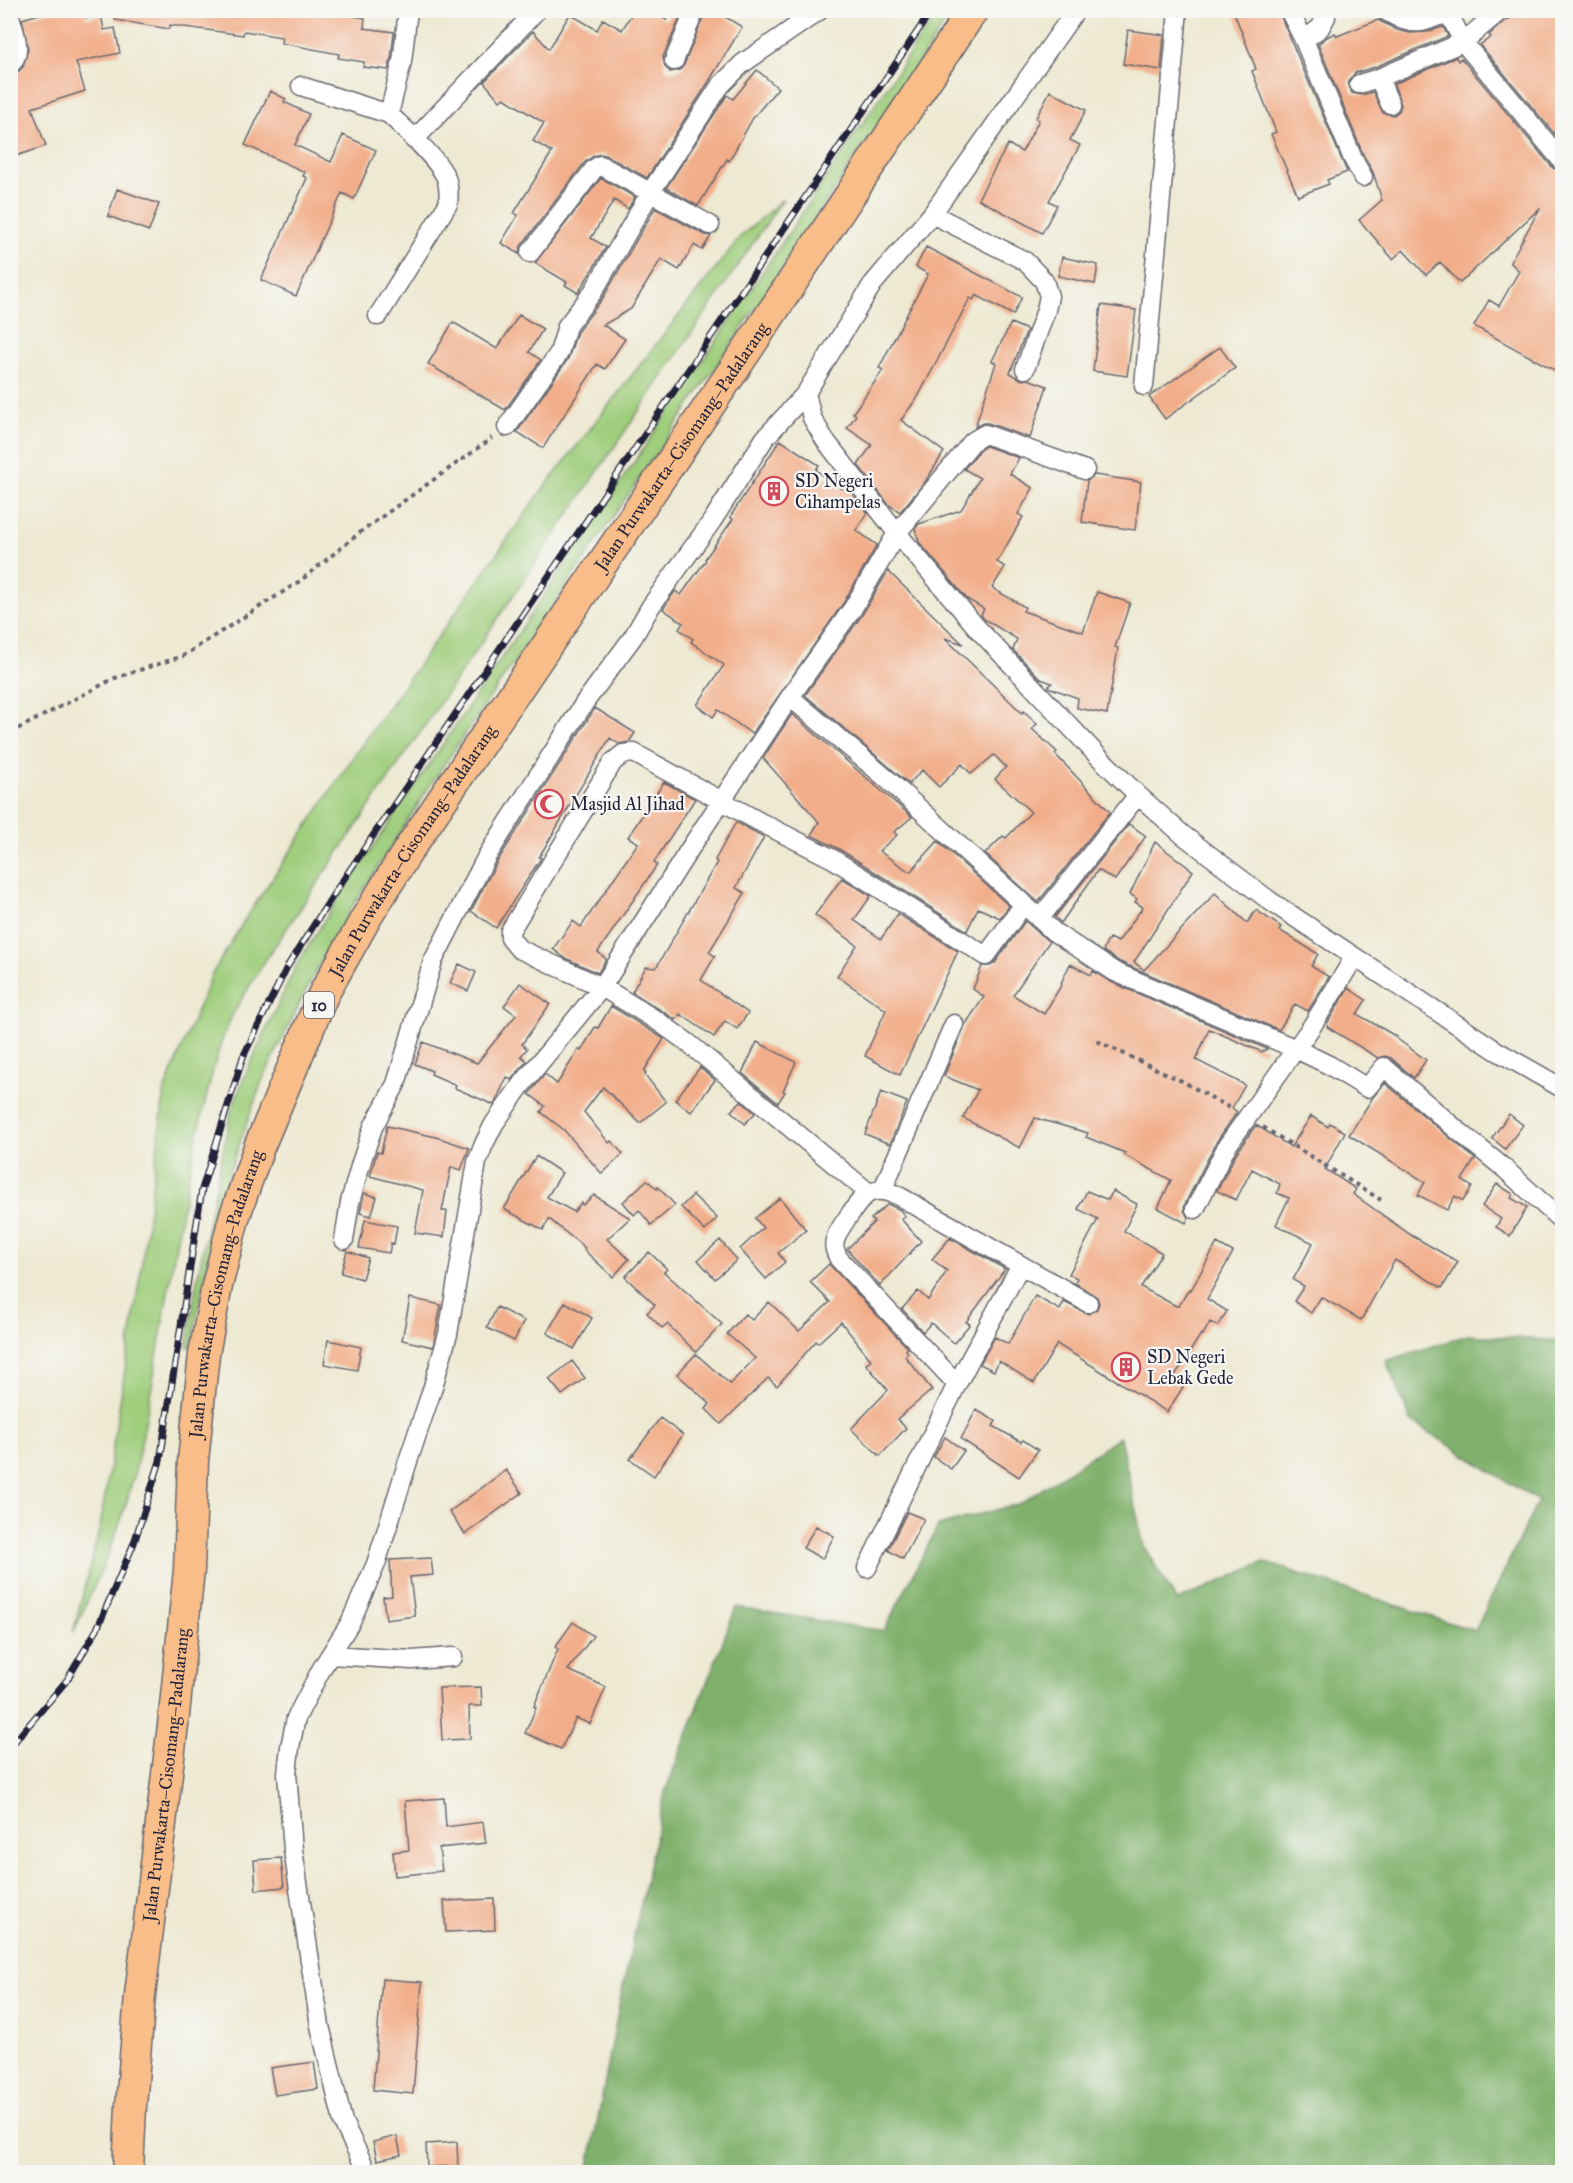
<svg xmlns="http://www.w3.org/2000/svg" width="1573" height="2183" viewBox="0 0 1573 2183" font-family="'IM FELL Great Primer',serif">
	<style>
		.green { fill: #9fce7c; stroke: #60785c; stroke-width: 1.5 }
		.forest { fill: #7fb16c; stroke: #506a54; stroke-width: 1.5 }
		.building { fill: #f2ae8a }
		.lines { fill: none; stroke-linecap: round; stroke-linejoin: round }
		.minor-casing { stroke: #696870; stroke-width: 21 }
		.trunk-casing { stroke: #696870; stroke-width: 33 }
		.path { stroke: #696870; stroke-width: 4; stroke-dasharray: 4.5 4.5; stroke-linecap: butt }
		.minor { stroke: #fff; stroke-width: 18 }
		.trunk { stroke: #f8bd88; stroke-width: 30 }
		.rail-casing { stroke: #22223b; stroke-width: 7 }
		.rail { stroke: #f6f6f2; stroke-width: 4.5; stroke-dasharray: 14; stroke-linecap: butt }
		.labels { text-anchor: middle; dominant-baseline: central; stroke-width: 4.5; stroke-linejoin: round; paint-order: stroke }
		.shield { fill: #f6f6f2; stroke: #626272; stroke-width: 1.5 }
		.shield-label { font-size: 16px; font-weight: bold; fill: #22223b }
		.street-label { font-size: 18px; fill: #22223b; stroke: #f6f6f2 }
		.poi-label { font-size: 18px; fill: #22223b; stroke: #f6f6f2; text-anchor: start }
	</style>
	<rect width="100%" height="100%" fill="#f6f6f2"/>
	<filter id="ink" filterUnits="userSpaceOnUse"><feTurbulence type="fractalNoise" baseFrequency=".0167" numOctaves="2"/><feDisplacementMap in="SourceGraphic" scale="12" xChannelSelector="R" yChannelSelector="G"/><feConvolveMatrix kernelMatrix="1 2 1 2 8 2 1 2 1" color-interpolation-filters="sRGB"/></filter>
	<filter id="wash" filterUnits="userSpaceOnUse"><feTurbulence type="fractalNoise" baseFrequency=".008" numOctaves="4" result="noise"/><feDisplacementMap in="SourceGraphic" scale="24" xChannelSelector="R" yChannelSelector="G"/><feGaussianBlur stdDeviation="1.35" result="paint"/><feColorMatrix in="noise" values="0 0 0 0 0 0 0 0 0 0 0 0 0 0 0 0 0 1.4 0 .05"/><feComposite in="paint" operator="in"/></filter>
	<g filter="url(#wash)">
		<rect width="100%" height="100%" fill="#ede9d2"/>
		<path class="green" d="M 938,11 L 953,11 L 734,340 L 435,778 L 350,910 L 314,974 L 262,1081 L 229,1173 L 215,1223 L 191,1347 L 187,1347 L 197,1280 L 231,1111 L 247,1071 L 296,966 L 336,902 L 723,331 Z
			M 783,199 L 266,959 C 255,979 241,998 231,1018 C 215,1053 205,1103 196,1141 C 172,1249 160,1359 136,1467 C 123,1526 98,1579 73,1633 L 100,1527 L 141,1270 L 165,1089 L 212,974 L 244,921 L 354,756 L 540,493 L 740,237 Z"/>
		<path class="forest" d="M 1468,1335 L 1562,1341 L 1562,2172 L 588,2172 L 620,2001 L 665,1792 L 736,1607 L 884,1631 L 938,1526 L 1021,1503 L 1120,1437 L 1144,1547 L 1177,1601 L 1264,1562 L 1475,1631 L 1538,1501 L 1411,1421 L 1386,1361 Z"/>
		<g id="blocks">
			<path class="building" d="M 53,10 L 85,10 L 87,18 L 101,15 L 104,30 L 115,28 L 120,53 L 76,62 L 85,91 L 32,108 L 46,146 L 10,158 L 10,76 L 18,72 L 23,67 L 28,49 L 22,19 Z
				M 116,10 L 318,10 L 342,14 L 365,18 L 364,28 L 394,32 L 391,60 L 388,70 L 363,67 L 364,62 L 338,58 L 339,54 L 281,43 L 282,37 L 244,31 L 243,35 L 170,25 L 169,29 L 115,20 Z
				M 634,10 L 650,10 L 666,20 L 672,10 L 683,11 L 663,57 L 665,67 L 670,72 L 680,70 L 684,65 L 706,10 L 714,10 L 742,27 L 708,83 L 647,178 L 605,155 L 600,154 L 594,156 L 585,162 L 521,246 L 519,254 L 501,243 L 518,215 L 514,213 L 552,152 L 533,141 L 544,123 L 504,98 L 500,101 L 484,82 L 533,31 L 549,49 L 570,14 L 597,30 L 603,19 L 622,30 Z
				M 1233,10 L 1278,10 L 1347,172 L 1327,180 L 1329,184 L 1298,196 L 1271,134 L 1276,132 L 1252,71 L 1256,69 Z
				M 1522,10 L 1563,10 L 1563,144 L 1480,45 L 1491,37 L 1489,35 L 1498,27 Z
				M 1378,20 L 1397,30 L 1410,33 L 1427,32 L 1443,27 L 1448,36 L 1375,67 L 1355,73 L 1348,82 L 1352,93 L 1362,95 L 1373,92 L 1383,113 L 1394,115 L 1399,111 L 1401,105 L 1394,84 L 1456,57 L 1458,61 L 1461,58 L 1553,168 L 1563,172 L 1563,375 L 1474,326 L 1489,300 L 1499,306 L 1519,271 L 1510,262 L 1540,208 L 1460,283 L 1440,262 L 1426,275 L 1403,250 L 1393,259 L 1359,220 L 1382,200 L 1373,172 L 1363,154 L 1318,44 L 1327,37 L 1335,33 L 1337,36 Z
				M 1128,30 L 1164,35 L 1161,70 L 1123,64 Z
				M 757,70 L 778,88 L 753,118 L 729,161 L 727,159 L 698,206 L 666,188 L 727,95 L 733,99 Z
				M 270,91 L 286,99 L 284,102 L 309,114 L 295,145 L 331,162 L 343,135 L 376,150 L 354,199 L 342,193 L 296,296 L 261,280 L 307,178 L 303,176 L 305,172 L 245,145 Z
				M 1050,91 L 1086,110 L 1070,140 L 1080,145 L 1049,201 L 1057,205 L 1042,233 L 978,199 L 1008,144 L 1022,152 L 1039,120 L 1036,118 Z
				M 601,178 L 635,197 L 628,209 L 614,200 L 591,238 L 606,247 L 578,293 L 565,285 L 567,282 L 535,263 Z
				M 117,189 L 159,204 L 149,231 L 108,216 Z
				M 655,208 L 705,235 L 711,236 L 702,250 L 694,245 L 679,270 L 661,259 L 631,309 L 603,325 L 625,339 L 605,369 L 597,364 L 543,448 L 517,432 L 568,359 L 577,332 L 603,298 Z
				M 926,247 L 1022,297 L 1013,315 L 976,295 L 973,300 L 970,298 L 919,395 L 901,420 L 944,452 L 925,482 L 900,512 L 889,505 L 858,465 L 872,445 L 847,428 L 856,415 L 853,413 L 883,370 L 879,368 L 928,274 L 916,267 Z
				M 1062,257 L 1098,265 L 1095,284 L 1058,276 Z
				M 1101,305 L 1136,310 L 1127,376 L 1093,371 Z
				M 519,315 L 543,329 L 529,352 L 541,360 L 505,410 L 428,364 L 453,322 L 497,349 Z
				M 1011,323 L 1027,330 L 1010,373 L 1022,380 L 1028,379 L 1047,386 L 1030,438 L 988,423 L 983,423 L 975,427 L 996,363 L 992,361 Z
				M 1220,347 L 1235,368 L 1165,419 L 1149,397 Z
				M 780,440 L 819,465 L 816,470 L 842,489 L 845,484 L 868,513 L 856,530 L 877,545 L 844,602 L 752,734 L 718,710 L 713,717 L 697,705 L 724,665 L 691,642 L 693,639 L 679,629 L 683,623 L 663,609 L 675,591 L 681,595 L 706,560 L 705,559 L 733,519 L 730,517 Z
				M 986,446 L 1019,458 L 1010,474 L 1033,488 L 1018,514 L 1023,517 L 997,562 L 1005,567 L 992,588 L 1025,607 L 1023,611 L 1083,632 L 1097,592 L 1130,603 L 1115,647 L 1118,648 L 1107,714 L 1077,708 L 1078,698 L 1048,687 L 1052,683 L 1041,679 L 1013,650 L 1017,639 L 984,619 L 981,615 L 984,609 L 967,599 L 919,542 L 915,529 L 919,524 L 961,510 L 980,478 L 964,469 L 980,450 Z
				M 1095,475 L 1141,482 L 1135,530 L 1082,522 L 1087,481 Z
				M 888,571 L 963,644 L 945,638 L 1022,713 L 1024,711 L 1037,724 L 1032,729 L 1057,752 L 1055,754 L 1110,812 L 1038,902 L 985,854 L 1003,836 L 1006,838 L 1031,812 L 995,779 L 1006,767 L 994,755 L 971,774 L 962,764 L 939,787 L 922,770 L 909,784 L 805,695 L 862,615 Z
				M 595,708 L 635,733 L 629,742 L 619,744 L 610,738 L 539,857 L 541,858 L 496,928 L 471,911 L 497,862 Z
				M 792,714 L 912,817 L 894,832 L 897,835 L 879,851 L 910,872 L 938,841 L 1009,906 L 1000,918 L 978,908 L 967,931 L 839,849 L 811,835 L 819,822 L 763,758 Z
				M 664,782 L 695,799 L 654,862 L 657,865 L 598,952 L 606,959 L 598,973 L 565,958 L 553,949 L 573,921 L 581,927 L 638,843 L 628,837 Z
				M 736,822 L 764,837 L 736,888 L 745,893 L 709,952 L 715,956 L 701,980 L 748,1013 L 737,1029 L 725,1021 L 714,1037 L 680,1014 L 676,1020 L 632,992 L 646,967 L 656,968 L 717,862 L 715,860 Z
				M 1129,824 L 1146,836 L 1115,880 L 1098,870 L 1061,923 L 1055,917 Z
				M 1155,842 L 1193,871 L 1134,962 L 1144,970 L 1215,893 L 1247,923 L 1256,910 L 1281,927 L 1279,930 L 1318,954 L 1311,966 L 1329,977 L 1308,1011 L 1295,1004 L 1279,1030 L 1120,962 L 1103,951 L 1109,938 L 1118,942 L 1143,907 L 1135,902 L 1137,899 L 1130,894 Z
				M 842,878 L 871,896 L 854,920 L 881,939 L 898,914 L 958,951 L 900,1075 L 865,1056 L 886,1010 L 837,976 L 857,945 L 815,915 Z
				M 1025,921 L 1049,942 L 1013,995 L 1044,1014 L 1062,984 L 1061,983 L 1070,964 L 1091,975 L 1093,971 L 1111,982 L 1267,1049 L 1262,1052 L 1209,1029 L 1196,1060 L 1245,1085 L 1232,1108 L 1237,1112 L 1217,1141 L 1185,1204 L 1184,1210 L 1188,1218 L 1186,1223 L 1158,1208 L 1171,1180 L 1124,1155 L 1125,1153 L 1086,1137 L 1088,1133 L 1035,1118 L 1020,1148 L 963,1118 L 978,1090 L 944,1076 L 965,1025 L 984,997 L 973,989 L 982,966 L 990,966 L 995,963 Z
				M 459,964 L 476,972 L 468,991 L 450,983 Z
				M 520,983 L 550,1004 L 522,1044 L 527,1049 L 521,1056 L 527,1061 L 511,1080 L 507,1077 L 494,1105 L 455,1088 L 456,1085 L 431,1074 L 432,1071 L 415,1064 L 423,1042 L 477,1063 L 516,1015 L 504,1006 Z
				M 1348,988 L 1366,1000 L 1357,1014 L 1397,1037 L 1396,1038 L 1426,1060 L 1414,1078 L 1391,1058 L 1385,1056 L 1378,1058 L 1327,1027 L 1328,1022 Z
				M 611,1006 L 664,1039 L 644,1071 L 646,1073 L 645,1075 L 666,1102 L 640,1123 L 603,1087 L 584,1112 L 609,1143 L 611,1141 L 623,1154 L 602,1174 L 564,1130 L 541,1112 L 545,1106 L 529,1094 L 545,1074 L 557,1084 L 579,1049 L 581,1051 L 595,1027 L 598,1028 Z
				M 757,1042 L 796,1062 L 783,1091 L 785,1092 L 778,1103 L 742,1073 Z
				M 700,1067 L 715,1080 L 691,1112 L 675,1100 Z
				M 1385,1083 L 1475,1159 L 1462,1180 L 1472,1187 L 1463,1201 L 1455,1196 L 1447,1210 L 1418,1195 L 1425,1182 L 1349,1135 L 1373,1097 Z
				M 881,1092 L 907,1102 L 890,1144 L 865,1134 Z
				M 741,1101 L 755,1113 L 745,1124 L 731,1111 Z
				M 1509,1114 L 1523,1125 L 1505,1149 L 1492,1138 Z
				M 1311,1116 L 1328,1127 L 1330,1123 L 1345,1132 L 1325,1169 L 1356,1189 L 1353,1194 L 1411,1235 L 1458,1262 L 1442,1288 L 1395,1260 L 1361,1320 L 1321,1297 L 1311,1313 L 1294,1301 L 1304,1286 L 1293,1280 L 1313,1243 L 1276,1225 L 1289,1198 L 1277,1193 L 1280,1184 L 1252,1169 L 1236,1200 L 1217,1191 L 1237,1152 L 1256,1125 L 1291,1147 Z
				M 387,1126 L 436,1137 L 469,1148 L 461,1170 L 451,1167 L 442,1211 L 447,1211 L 444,1237 L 415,1233 L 423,1190 L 370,1176 L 377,1152 L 381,1153 Z
				M 536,1156 L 562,1173 L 547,1197 L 574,1212 L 581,1203 L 583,1205 L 594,1195 L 630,1218 L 607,1239 L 629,1259 L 613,1277 L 584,1250 L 585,1248 L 549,1219 L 543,1230 L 504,1209 Z
				M 647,1180 L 657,1189 L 658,1187 L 675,1205 L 651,1225 L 639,1210 L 634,1215 L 623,1202 Z
				M 1497,1184 L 1513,1194 L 1511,1198 L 1527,1207 L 1510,1236 L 1496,1227 L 1501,1219 L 1482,1206 Z
				M 1087,1191 L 1108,1200 L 1113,1191 L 1137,1204 L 1124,1231 L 1162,1253 L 1141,1287 L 1176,1306 L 1179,1306 L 1189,1289 L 1191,1290 L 1217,1243 L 1233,1252 L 1207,1299 L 1227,1311 L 1218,1326 L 1210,1322 L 1203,1335 L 1201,1334 L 1174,1377 L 1185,1384 L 1167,1412 L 1057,1344 L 1034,1383 L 999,1361 L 994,1371 L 980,1364 L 995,1337 L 1008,1344 L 1035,1296 L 1060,1310 L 1064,1302 L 1088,1314 L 1097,1309 L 1099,1303 L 1097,1297 L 1075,1283 L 1077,1278 L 1069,1274 L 1098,1219 L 1078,1209 Z
				M 364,1193 L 377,1197 L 371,1216 L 360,1213 Z
				M 693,1195 L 717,1218 L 705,1231 L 681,1207 Z
				M 780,1198 L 806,1230 L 778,1253 L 785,1262 L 766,1279 L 740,1249 L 763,1228 L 755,1218 Z
				M 888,1204 L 900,1210 L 905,1216 L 901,1219 L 921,1241 L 880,1286 L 847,1249 L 874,1222 L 871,1219 Z
				M 365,1220 L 397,1226 L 394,1244 L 391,1243 L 389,1253 L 359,1248 Z
				M 950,1238 L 1005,1269 L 966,1322 L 970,1324 L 954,1343 L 931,1323 L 923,1332 L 902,1309 L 918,1291 L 928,1300 L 947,1271 L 932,1259 Z
				M 720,1240 L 737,1260 L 715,1279 L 698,1260 Z
				M 347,1251 L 368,1258 L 362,1279 L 341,1273 Z
				M 649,1252 L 667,1269 L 664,1272 L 722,1324 L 696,1352 L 667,1324 L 662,1328 L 647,1313 L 655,1305 L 625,1277 Z
				M 829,1264 L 908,1348 L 906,1350 L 908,1353 L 905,1356 L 932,1390 L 897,1419 L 906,1428 L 880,1456 L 851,1429 L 888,1390 L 866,1364 L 871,1360 L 841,1322 L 818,1343 L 816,1341 L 777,1386 L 768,1378 L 721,1424 L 706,1409 L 710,1404 L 677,1374 L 696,1354 L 730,1384 L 755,1358 L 727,1334 L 745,1314 L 752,1320 L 769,1302 L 799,1331 L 830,1302 L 810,1282 Z
				M 410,1298 L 441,1305 L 433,1347 L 402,1340 Z
				M 565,1302 L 592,1318 L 574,1349 L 547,1333 Z
				M 497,1307 L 524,1321 L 514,1341 L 487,1328 Z
				M 328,1340 L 361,1347 L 357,1370 L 324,1364 Z
				M 572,1361 L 585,1378 L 562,1395 L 549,1379 Z
				M 976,1410 L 996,1421 L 993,1426 L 1021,1442 L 1023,1440 L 1038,1450 L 1019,1477 L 961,1439 Z
				M 660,1418 L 683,1435 L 654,1476 L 630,1459 Z
				M 945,1437 L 964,1451 L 951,1469 L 934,1457 Z
				M 506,1470 L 522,1493 L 465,1534 L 449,1512 Z
				M 907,1512 L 924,1519 L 903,1559 L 888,1550 Z
				M 816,1526 L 834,1536 L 822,1559 L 803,1548 Z
				M 431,1558 L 433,1575 L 410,1577 L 415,1616 L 386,1620 L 383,1597 L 392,1596 L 390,1560 Z
				M 573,1622 L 593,1636 L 568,1670 L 606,1687 L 590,1724 L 576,1718 L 561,1749 L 525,1733 L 536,1708 L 534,1706 L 558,1649 L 555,1647 Z
				M 481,1687 L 482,1706 L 469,1706 L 470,1739 L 442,1740 L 439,1688 Z
				M 444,1798 L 446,1827 L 483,1822 L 486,1843 L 439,1848 L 442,1871 L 395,1876 L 393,1852 L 409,1850 L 405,1801 Z
				M 281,1858 L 284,1887 L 256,1890 L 254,1860 Z
				M 494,1899 L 495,1930 L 446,1932 L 444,1901 Z
				M 382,1979 L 422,1982 L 413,2094 L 373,2090 Z
				M 314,2062 L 318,2089 L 275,2095 L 270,2068 Z
				M 397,2136 L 401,2155 L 377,2160 L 373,2142 Z
				M 457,2142 L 458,2166 L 427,2167 L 426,2144 Z"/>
		</g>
	</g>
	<g filter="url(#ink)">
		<use href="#blocks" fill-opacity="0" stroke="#696870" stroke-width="1.5"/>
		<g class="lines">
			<g class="minor-casing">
				<path id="minor" d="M 1076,10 L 932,214 L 872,285 L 806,393 L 812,418 L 825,440 L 897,533 L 978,629 L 1097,755 L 1138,795 L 1183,835 L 1270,901 L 1497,1051 L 1562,1088
					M 1289,10 L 1304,40 L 1353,159 L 1363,177
					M 1384,10 C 1396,17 1407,24 1421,22 C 1432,21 1439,12 1450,16 L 1463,42 L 1562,161
					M 10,16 C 14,32 24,52 10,65
					M 1304,40 L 1320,28 L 1326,17 L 1324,10
					M 674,61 L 695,10
					M 1379,78 L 1390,104
					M 1359,84 L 1379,78 L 1463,42 L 1501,10
					M 301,86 L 389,114
					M 414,140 L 537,10
					M 932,214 L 1025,261 L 1044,281 L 1049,296 L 1046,310 L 1025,369
					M 530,253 L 594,169 L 600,165 L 710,225
					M 378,316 L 448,204 C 449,196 449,189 447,181 C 442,162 404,129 389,114 L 402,62 L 408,10
					M 1144,386 L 1178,10
					M 507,427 L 559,353 L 567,326 L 593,292 L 650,193 L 720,86 L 742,64 L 820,10
					M 790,697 L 887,779 L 1054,932 L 1115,972 L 1296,1049 L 1329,1065 L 1367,1088 L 1384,1067 L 1456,1129 L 1505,1169 L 1562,1221
					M 1040,918 L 1138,795
					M 882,1191 L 954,1024
					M 869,1193 L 687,1042 L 659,1022 L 602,987 L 519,949 L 510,938 L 510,931 L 613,762 L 623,754 L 634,753 L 760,822 L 833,859 L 986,956 L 1024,904
					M 1195,1209 L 1227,1146 L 1312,1026 L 1354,958
					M 344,1240 L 350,1202 L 361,1163 L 373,1127 L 396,1084 L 433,961 L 487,856 L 585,702 L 633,637 L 651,606 L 712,521 L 765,438 L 806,393
					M 957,1384 L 839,1259 C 836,1253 833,1248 835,1240 C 837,1231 860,1198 869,1193 C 878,1188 888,1192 897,1195 L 1088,1303
					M 867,1568 L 957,1384 L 1020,1266
					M 331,1655 L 412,1660 L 453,1657
					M 367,2172 L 343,2122 L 320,2026 L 293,1850 L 287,1773 L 290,1747 L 296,1718 L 322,1668 L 350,1623 L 376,1564 L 408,1461 L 432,1390 L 448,1334 L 477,1162 L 484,1144 L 494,1124 L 519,1088 L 602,987 L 691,847 L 790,697 L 853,608 L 897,533 L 973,441 L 985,434 L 1085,470"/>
			</g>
			<g class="trunk-casing">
				<g id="trunk">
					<path id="s1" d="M 128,2172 L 131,2106 L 140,1995 L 173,1725 L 189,1570 L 193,1461 L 204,1354 L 217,1286 L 234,1218 L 259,1147 L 323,995 L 366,918 L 409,849 L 749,347 L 973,10"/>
				</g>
			</g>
			<path class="path" d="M 10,733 L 115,678 L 183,656 L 300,581 L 362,531 L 492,438
				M 1097,1041 L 1182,1081 L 1230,1108
				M 1263,1127 L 1381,1200"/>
			<use href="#minor" class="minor"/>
			<use href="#trunk" class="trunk"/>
			<g class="rail-casing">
				<path id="rail" d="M 10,1747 L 67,1680 L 97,1629 L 134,1543 L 160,1461 L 202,1189 L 243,1057 L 287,967 L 337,889 L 932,10"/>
			</g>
			<use href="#rail" class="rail"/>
		</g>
	</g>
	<defs>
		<g id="building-ring" transform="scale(1.5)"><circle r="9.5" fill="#f6f6f2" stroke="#d1495b" stroke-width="1.5"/><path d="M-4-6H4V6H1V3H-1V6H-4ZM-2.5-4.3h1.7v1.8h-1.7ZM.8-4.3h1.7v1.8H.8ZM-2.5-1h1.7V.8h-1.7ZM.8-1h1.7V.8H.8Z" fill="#d1495b"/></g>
		<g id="mosque-ring" transform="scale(1.5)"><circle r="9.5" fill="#f6f6f2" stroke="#d1495b" stroke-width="1.5"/><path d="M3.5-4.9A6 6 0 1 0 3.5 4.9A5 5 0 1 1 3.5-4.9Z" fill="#d1495b"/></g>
	</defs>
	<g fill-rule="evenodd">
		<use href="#building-ring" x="774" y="491"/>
		<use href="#mosque-ring" x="549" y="804"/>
		<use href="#building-ring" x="1126" y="1367"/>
	</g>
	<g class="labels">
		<rect class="shield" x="304" y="992" width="30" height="26" rx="4.5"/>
		<g class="shield-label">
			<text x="319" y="1005">10</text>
		</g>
		<g class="street-label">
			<text stroke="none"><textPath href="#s1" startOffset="1857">Jalan Purwakarta–Cisomang–Padalarang</textPath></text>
			<text stroke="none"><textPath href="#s1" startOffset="1371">Jalan Purwakarta–Cisomang–Padalarang</textPath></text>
			<text stroke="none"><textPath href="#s1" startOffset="885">Jalan Purwakarta–Cisomang–Padalarang</textPath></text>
			<text stroke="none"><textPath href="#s1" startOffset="399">Jalan Purwakarta–Cisomang–Padalarang</textPath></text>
		</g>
		<g class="poi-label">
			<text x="795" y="481">SD Negeri<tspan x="795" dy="21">Cihampelas</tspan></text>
			<text x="570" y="804">Masjid Al Jihad</text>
			<text x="1147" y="1357">SD Negeri<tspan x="1147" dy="21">Lebak Gede</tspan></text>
		</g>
	</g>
	<rect width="1573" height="2183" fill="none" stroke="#f6f6f2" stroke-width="36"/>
</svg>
